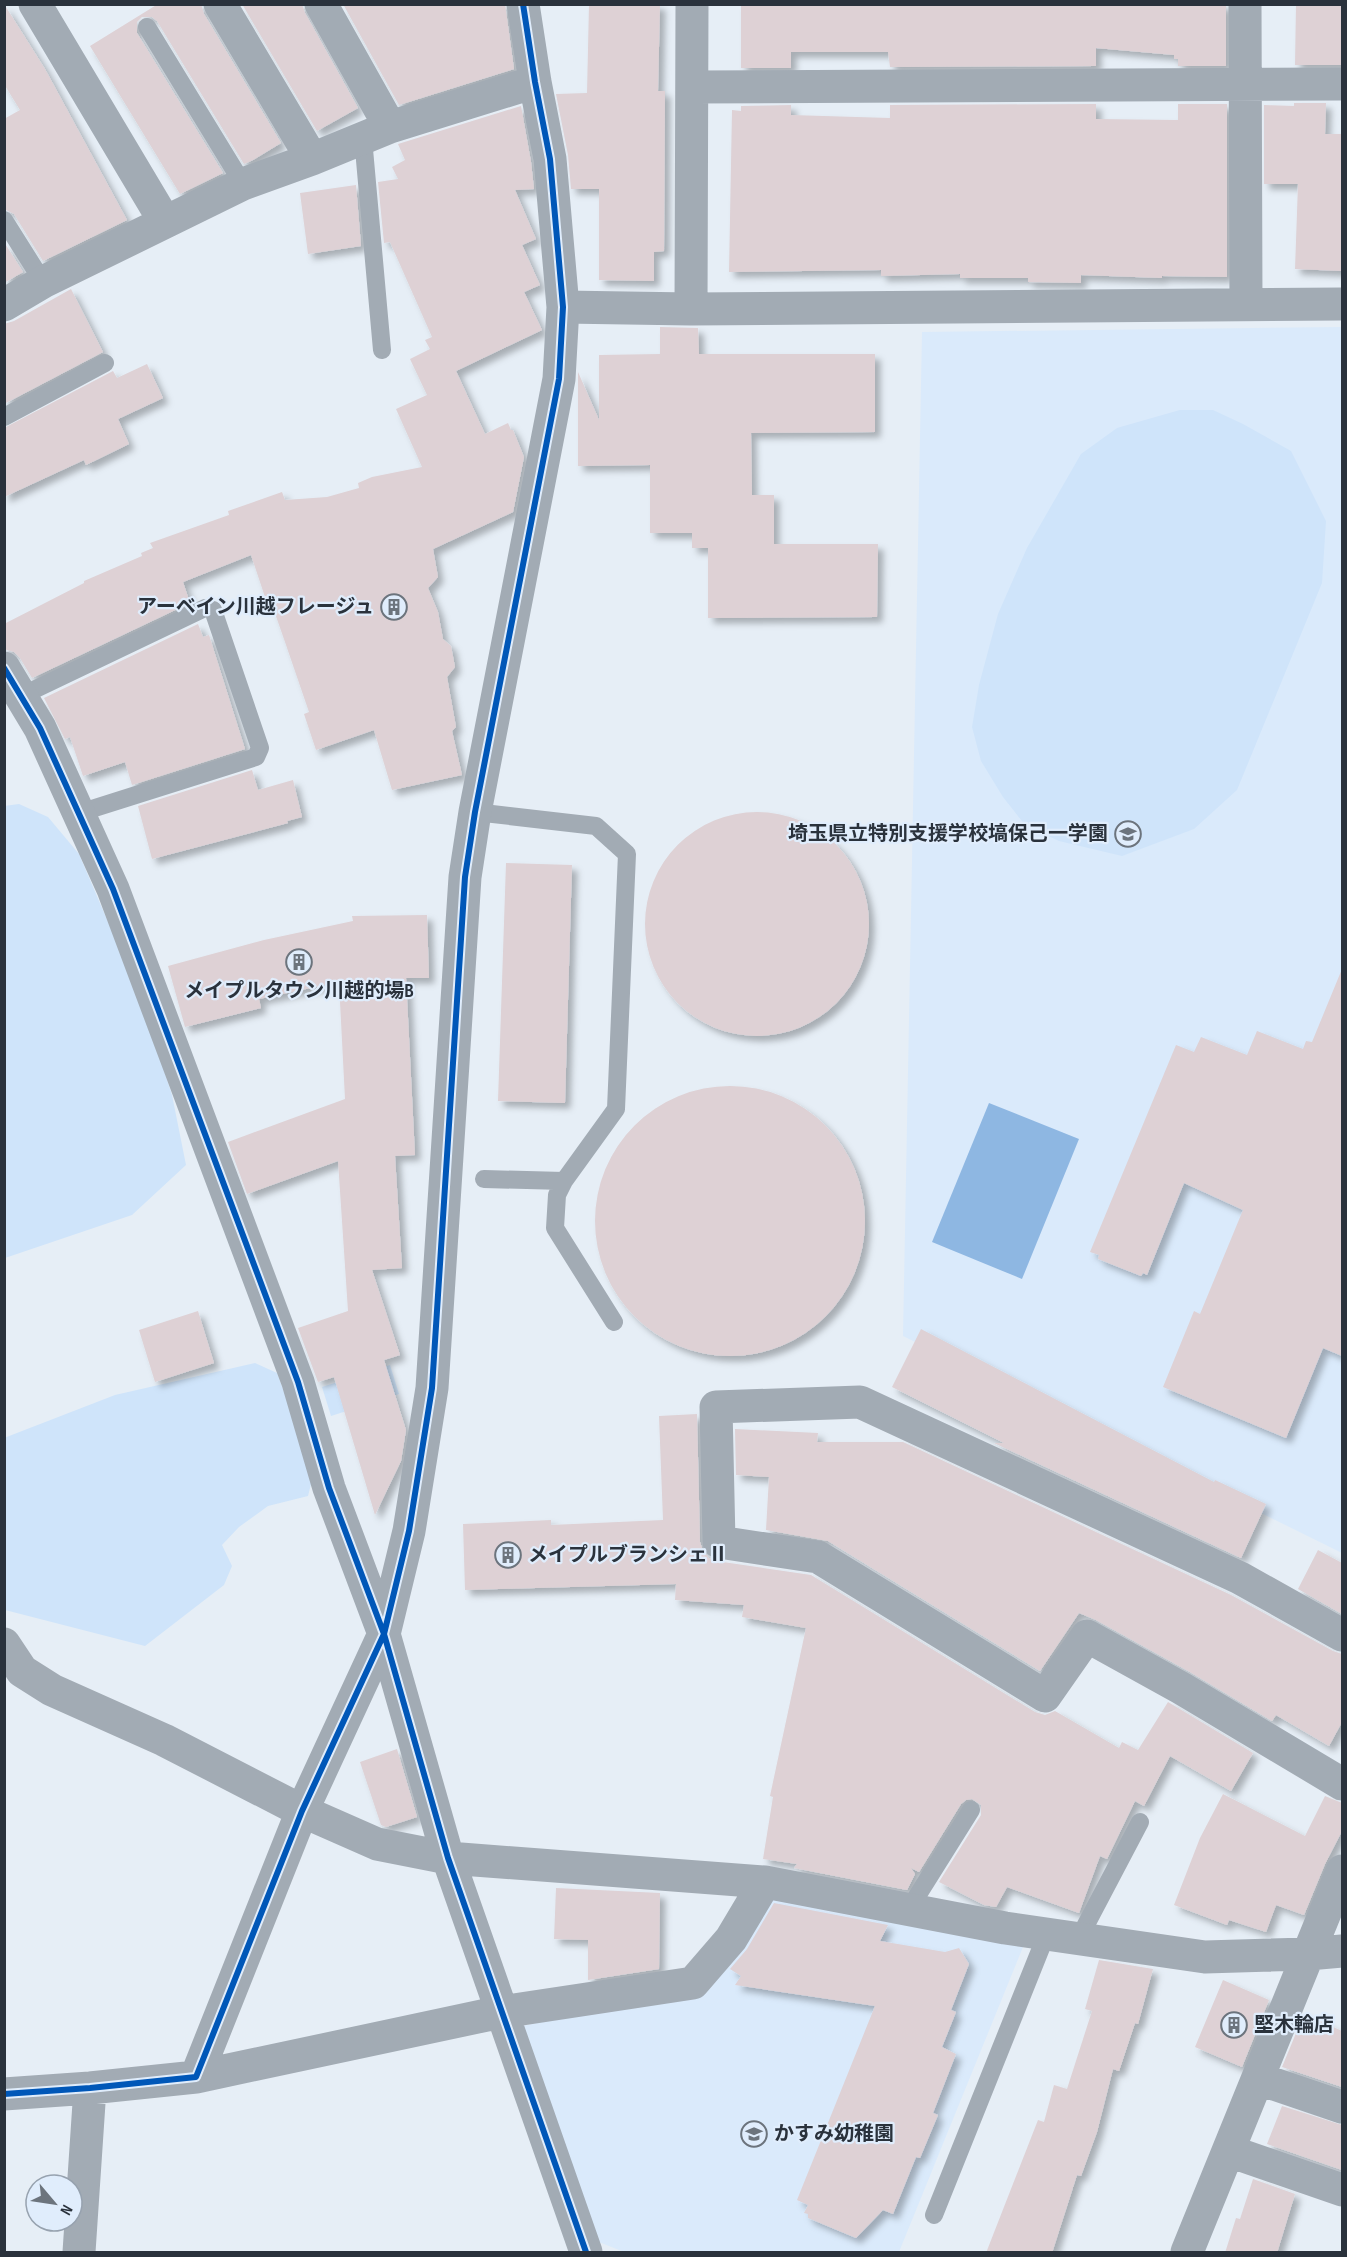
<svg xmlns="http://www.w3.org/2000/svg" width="1347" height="2257" viewBox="0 0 1347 2257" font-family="'Sofia Sans Condensed','Noto Sans JP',sans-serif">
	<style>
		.built { fill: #daeafb }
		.green { fill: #cfe4fa }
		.water { fill: #8eb7e2 }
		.building { fill: #ded1d5; filter: url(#shadow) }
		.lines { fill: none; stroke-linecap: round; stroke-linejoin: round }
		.service { stroke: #a2abb4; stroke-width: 18 }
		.minor { stroke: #a2abb4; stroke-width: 33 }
		.cycleway-casing { stroke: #e0edfc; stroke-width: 10 }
		.cycleway { stroke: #0057b8; stroke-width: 6 }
		.labels { text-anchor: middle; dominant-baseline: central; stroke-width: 4.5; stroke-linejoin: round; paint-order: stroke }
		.poi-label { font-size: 20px; font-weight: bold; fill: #2a323c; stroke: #e0edfc; text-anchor: start }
	</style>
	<defs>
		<filter id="shadow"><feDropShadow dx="5.5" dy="5.5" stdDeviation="3" flood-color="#0004"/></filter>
	</defs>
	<rect width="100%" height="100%" fill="#e6eef6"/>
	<path class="built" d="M 1342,327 L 1342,1553 L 903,1336 L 922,332 Z
		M 770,1898 L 1023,1947 L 899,2252 L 624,2252 L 599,2242 L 523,2026 L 696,1988 Z"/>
	<path class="green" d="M 1180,410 L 1213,410 L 1243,424 L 1291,451 L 1326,521 L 1322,583 L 1237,790 L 1194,829 L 1122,856 L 1059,841 L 1025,825 L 1003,797 L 981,761 L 972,727 L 979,685 L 998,614 L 1027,548 L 1081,454 L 1117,428 Z
		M 19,804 L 48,817 L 79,854 L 140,997 L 172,1095 L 186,1165 L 132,1215 L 5,1258 L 4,806 Z
		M 255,1363 L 277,1373 L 314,1472 L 308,1496 L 268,1506 L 239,1527 L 222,1545 L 232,1566 L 224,1585 L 145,1646 L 5,1610 L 4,1438 L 115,1395 Z
		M 390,1365 L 399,1394 L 331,1416 L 322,1387 Z"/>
	<path class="water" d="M 989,1103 L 1079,1139 L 1022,1279 L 932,1242 Z"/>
	<path class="building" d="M 4,4 L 45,69 L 127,220 L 43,261 L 14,214 L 4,209 L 4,119 L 20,110 L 4,84 Z
		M 158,4 L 201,4 L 204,14 L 281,143 L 253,160 L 244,164 L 157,21 L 152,17 L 142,17 L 137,22 L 137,33 L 223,173 L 180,194 L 90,46 Z
		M 242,4 L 302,4 L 305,13 L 358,108 L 317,131 Z
		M 343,4 L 505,4 L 514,69 L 399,105 Z
		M 589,4 L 660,4 L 658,91 L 665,91 L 664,251 L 654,252 L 654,281 L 599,280 L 599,189 L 571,189 L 568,155 L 556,94 L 587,93 Z
		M 741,4 L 1226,4 L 1226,66 L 1178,66 L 1178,59 L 1174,59 L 1174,55 L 1096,48 L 1096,66 L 890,67 L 888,52 L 791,52 L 791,68 L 741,68 Z
		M 1296,4 L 1342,4 L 1342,65 L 1295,65 Z
		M 1294,103 L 1326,103 L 1325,134 L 1342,134 L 1342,271 L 1295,269 L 1298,184 L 1264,184 L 1264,105 L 1294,106 Z
		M 1096,104 L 1096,119 L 1178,120 L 1178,104 L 1227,104 L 1227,277 L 1162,276 L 1162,278 L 1081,275 L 1081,283 L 1028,282 L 1028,278 L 960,278 L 960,274 L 881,276 L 881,270 L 729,272 L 732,110 L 741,111 L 741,106 L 791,105 L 791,115 L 890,118 L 890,105 Z
		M 521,106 L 531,162 L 534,189 L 515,190 L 536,239 L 522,245 L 540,285 L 524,292 L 542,330 L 456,371 L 485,434 L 508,423 L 511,430 L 513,430 L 524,457 L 513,512 L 433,549 L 438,577 L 428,588 L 438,612 L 443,639 L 451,646 L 455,667 L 447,677 L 456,727 L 452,731 L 462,775 L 392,790 L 374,730 L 316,750 L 304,714 L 309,712 L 285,642 L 270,599 L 266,600 L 251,555 L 183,582 L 190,603 L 32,678 L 20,658 L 14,652 L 4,649 L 4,624 L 84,583 L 84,581 L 142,556 L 141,553 L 153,548 L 150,543 L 229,515 L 228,511 L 282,492 L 285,500 L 327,497 L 359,488 L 358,483 L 372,477 L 422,467 L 396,409 L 427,395 L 410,359 L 430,349 L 425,340 L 432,337 L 390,242 L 384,243 L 378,182 L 398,179 L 392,167 L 405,160 L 398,144 Z
		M 356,185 L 361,246 L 308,254 L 300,193 Z
		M 4,242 L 23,272 L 4,283 Z
		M 71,289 L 103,352 L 4,404 L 4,324 L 14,321 Z
		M 660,327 L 698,328 L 699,354 L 875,354 L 875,432 L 751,433 L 752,495 L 774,495 L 774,544 L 878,544 L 877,617 L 708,618 L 708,548 L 692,548 L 692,533 L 650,533 L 650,465 L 578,466 L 578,372 L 599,420 L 599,355 L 660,354 Z
		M 147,364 L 163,398 L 118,419 L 129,444 L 86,465 L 84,460 L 4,497 L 4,428 L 113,371 L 117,378 Z
		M 198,624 L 203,637 L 209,635 L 245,749 L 132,785 L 125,762 L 83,776 L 70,737 L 65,739 L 44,698 Z
		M 252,770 L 258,790 L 293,780 L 302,817 L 287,821 L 288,823 L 152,859 L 138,806 Z
		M645 924a112 112 0 1 1 224 0a112 112 0 1 1-224 0Z
		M 506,863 L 572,865 L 565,1103 L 498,1101 Z
		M 427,915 L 429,978 L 406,978 L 415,1155 L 395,1156 L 402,1268 L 372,1270 L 400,1355 L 384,1360 L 406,1430 L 401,1461 L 375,1515 L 334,1377 L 318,1382 L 298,1328 L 348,1311 L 338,1161 L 247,1194 L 228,1142 L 345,1099 L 339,982 L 259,999 L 261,1008 L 185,1027 L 168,966 L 264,940 L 353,921 L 352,916 Z
		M 1342,969 L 1342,1356 L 1323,1348 L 1286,1438 L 1163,1387 L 1194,1311 L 1200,1314 L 1243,1210 L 1184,1183 L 1147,1275 L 1143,1273 L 1141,1276 L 1098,1259 L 1099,1255 L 1090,1252 L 1176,1045 L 1194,1052 L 1201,1037 L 1247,1055 L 1257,1031 L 1303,1049 L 1306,1041 L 1312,1042 Z
		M595 1221a135 135 0 1 1 270 0a135 135 0 1 1-270 0Z
		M 198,1311 L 214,1363 L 155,1382 L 139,1330 Z
		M 921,1329 L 1214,1482 L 1215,1480 L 1266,1504 L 1241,1558 L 994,1443 L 1004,1443 L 892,1387 Z
		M 697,1414 L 700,1542 L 703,1551 L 709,1558 L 716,1561 L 811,1575 L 1035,1712 L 1045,1715 L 1055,1711 L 1119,1748 L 1122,1742 L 1138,1750 L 1168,1702 L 1253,1753 L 1231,1791 L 1170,1756 L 1144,1806 L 1135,1801 L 1107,1859 L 1100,1856 L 1079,1913 L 1007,1887 L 996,1907 L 984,1905 L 939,1882 L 981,1815 L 981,1805 L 972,1799 L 966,1800 L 961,1804 L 919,1872 L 911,1868 L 915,1874 L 907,1890 L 794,1868 L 797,1864 L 763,1859 L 773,1797 L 770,1796 L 806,1628 L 742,1617 L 744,1605 L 675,1600 L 676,1584 L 465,1590 L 463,1524 L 551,1520 L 551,1525 L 663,1520 L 659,1416 Z
		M 735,1429 L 818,1433 L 817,1442 L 903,1442 L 1231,1595 L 1333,1651 L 1342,1654 L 1342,1722 L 1329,1746 L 1276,1715 L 1272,1721 L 1190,1672 L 1096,1620 L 1079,1613 L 1040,1671 L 828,1541 L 766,1530 L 769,1477 L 736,1475 Z
		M 1318,1550 L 1342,1563 L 1342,1614 L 1298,1589 Z
		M 397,1749 L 417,1817 L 386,1827 L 381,1825 L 360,1762 Z
		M 1223,1794 L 1305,1836 L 1325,1796 L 1342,1803 L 1342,1831 L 1325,1864 L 1304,1915 L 1276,1905 L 1266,1932 L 1229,1920 L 1227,1925 L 1174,1905 L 1200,1838 Z
		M 556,1888 L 660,1893 L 659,1969 L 588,1980 L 588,1940 L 554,1939 Z
		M 774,1903 L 888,1925 L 880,1941 L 945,1952 L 959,1948 L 969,1964 L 951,2010 L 956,2012 L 942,2047 L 956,2054 L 933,2113 L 938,2115 L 920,2158 L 916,2157 L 893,2214 L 883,2210 L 856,2238 L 808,2218 L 808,2214 L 804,2213 L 808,2205 L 797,2200 L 875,2006 L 735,1985 L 741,1976 L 730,1969 L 747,1949 Z
		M 1099,1960 L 1153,1969 L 1138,2024 L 1135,2023 L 1119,2071 L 1113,2069 L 1097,2132 L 1081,2176 L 1077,2175 L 1052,2253 L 986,2253 L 1038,2120 L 1044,2122 L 1054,2085 L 1067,2089 L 1092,2011 L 1085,2009 Z
		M 1223,1980 L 1269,2000 L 1242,2067 L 1195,2047 Z
		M 1304,2014 L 1342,2031 L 1342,2087 L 1282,2067 Z
		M 1282,2106 L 1342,2125 L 1342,2170 L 1267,2144 Z
		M 1253,2179 L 1295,2194 L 1277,2253 L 1225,2253 L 1236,2218 L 1240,2219 Z"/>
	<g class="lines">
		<path class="service" d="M 147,27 L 243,184
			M 363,138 L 382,350
			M 4,220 L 43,282
			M 4,417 L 105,363
			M 21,696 L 205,608 L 213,610 L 260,748 L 256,757 L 79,813
			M 475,812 L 596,826 L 627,854 L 616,1109 L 564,1181 L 557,1195 L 555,1228 L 614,1322
			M 484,1179 L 564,1181
			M 909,1909 L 971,1810
			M 1079,1938 L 1140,1822
			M 934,2215 L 1047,1933"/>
		<path class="minor" d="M 35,4 L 165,222
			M 220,4 L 312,159
			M 321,4 L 390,127
			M 1245,4 L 1246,304
			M 693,87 L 1342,84
			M 4,305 L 43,282 L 243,184 L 312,159 L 390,127 L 535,82
			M 563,307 L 691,309 L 1342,304
			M 691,309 L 692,4
			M 4,668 L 40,728 L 113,889 L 298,1382 L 329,1488 L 384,1634 L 448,1858 L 586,2252
			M 1342,1635 L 1240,1578 L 860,1402 L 716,1407 L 719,1542 L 818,1557 L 1045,1696 L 1087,1636 L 1181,1688 L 1342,1784
			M 4,1644 L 22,1671 L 52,1690 L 164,1740 L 302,1811 L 377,1844 L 448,1858 L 765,1882 L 1005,1928 L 1205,1957 L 1308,1954 L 1342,1951
			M 196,2077 L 501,2012 L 693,1983 L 731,1939 L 765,1882
			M 1259,2079 L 1342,2107
			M 4,2094 L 90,2088 L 196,2077 L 302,1811 L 384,1634 L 409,1531 L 432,1388 L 465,877 L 475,812 L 559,379 L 563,307 L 550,159 L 535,82 L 523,4
			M 1229,2151 L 1342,2190
			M 79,2252 L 90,2088
			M 1187,2252 L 1342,1871"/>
		<g class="cycleway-casing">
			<path id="cycleway" d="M 4,668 L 40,728 L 113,889 L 298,1382 L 329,1488 L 384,1634 L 448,1858 L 586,2252
				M 4,2094 L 90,2088 L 196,2077 L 302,1811 L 384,1634 L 409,1531 L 432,1388 L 465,877 L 475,812 L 559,379 L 563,307 L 550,159 L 535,82 L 523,4"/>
		</g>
		<use href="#cycleway" class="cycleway"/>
	</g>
	<defs>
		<g id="building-ring" transform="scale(1.35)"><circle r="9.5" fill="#e0edfc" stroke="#6c747d" stroke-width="1.5"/><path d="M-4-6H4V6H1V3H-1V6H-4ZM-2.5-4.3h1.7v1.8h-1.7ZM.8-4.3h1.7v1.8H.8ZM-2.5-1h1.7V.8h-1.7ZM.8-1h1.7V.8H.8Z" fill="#6c747d"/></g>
		<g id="school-ring" transform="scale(1.35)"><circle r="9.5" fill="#e0edfc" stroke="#6c747d" stroke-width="1.5"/><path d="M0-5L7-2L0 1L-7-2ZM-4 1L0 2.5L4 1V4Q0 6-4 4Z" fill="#6c747d"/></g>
	</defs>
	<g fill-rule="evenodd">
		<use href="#building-ring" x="394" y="607"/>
		<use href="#school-ring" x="1128" y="834"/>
		<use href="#building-ring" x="299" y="962"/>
		<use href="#building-ring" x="508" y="1555"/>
		<use href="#building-ring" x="1234" y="2025"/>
		<use href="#school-ring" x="754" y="2134"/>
	</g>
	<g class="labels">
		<g class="poi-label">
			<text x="374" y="607" text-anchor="end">アーベイン川越フレージュ</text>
			<text x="1108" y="834" text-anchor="end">埼玉県立特別支援学校塙保己一学園</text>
			<text x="299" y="991" text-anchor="middle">メイプルタウン川越的場B</text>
			<text x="528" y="1555">メイプルブランシェⅡ</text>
			<text x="1254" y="2025">堅木輪店</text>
			<text x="774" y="2134">かすみ幼稚園</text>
		</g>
	</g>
	<rect width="1347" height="2257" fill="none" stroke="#2a323c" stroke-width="12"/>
	<g transform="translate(54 2203) rotate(119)"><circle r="28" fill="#e0edfc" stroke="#97a2af" stroke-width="1.5"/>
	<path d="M0-4.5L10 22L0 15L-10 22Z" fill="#6c747d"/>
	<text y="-9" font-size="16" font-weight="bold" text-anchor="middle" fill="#2a323c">N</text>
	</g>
</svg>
